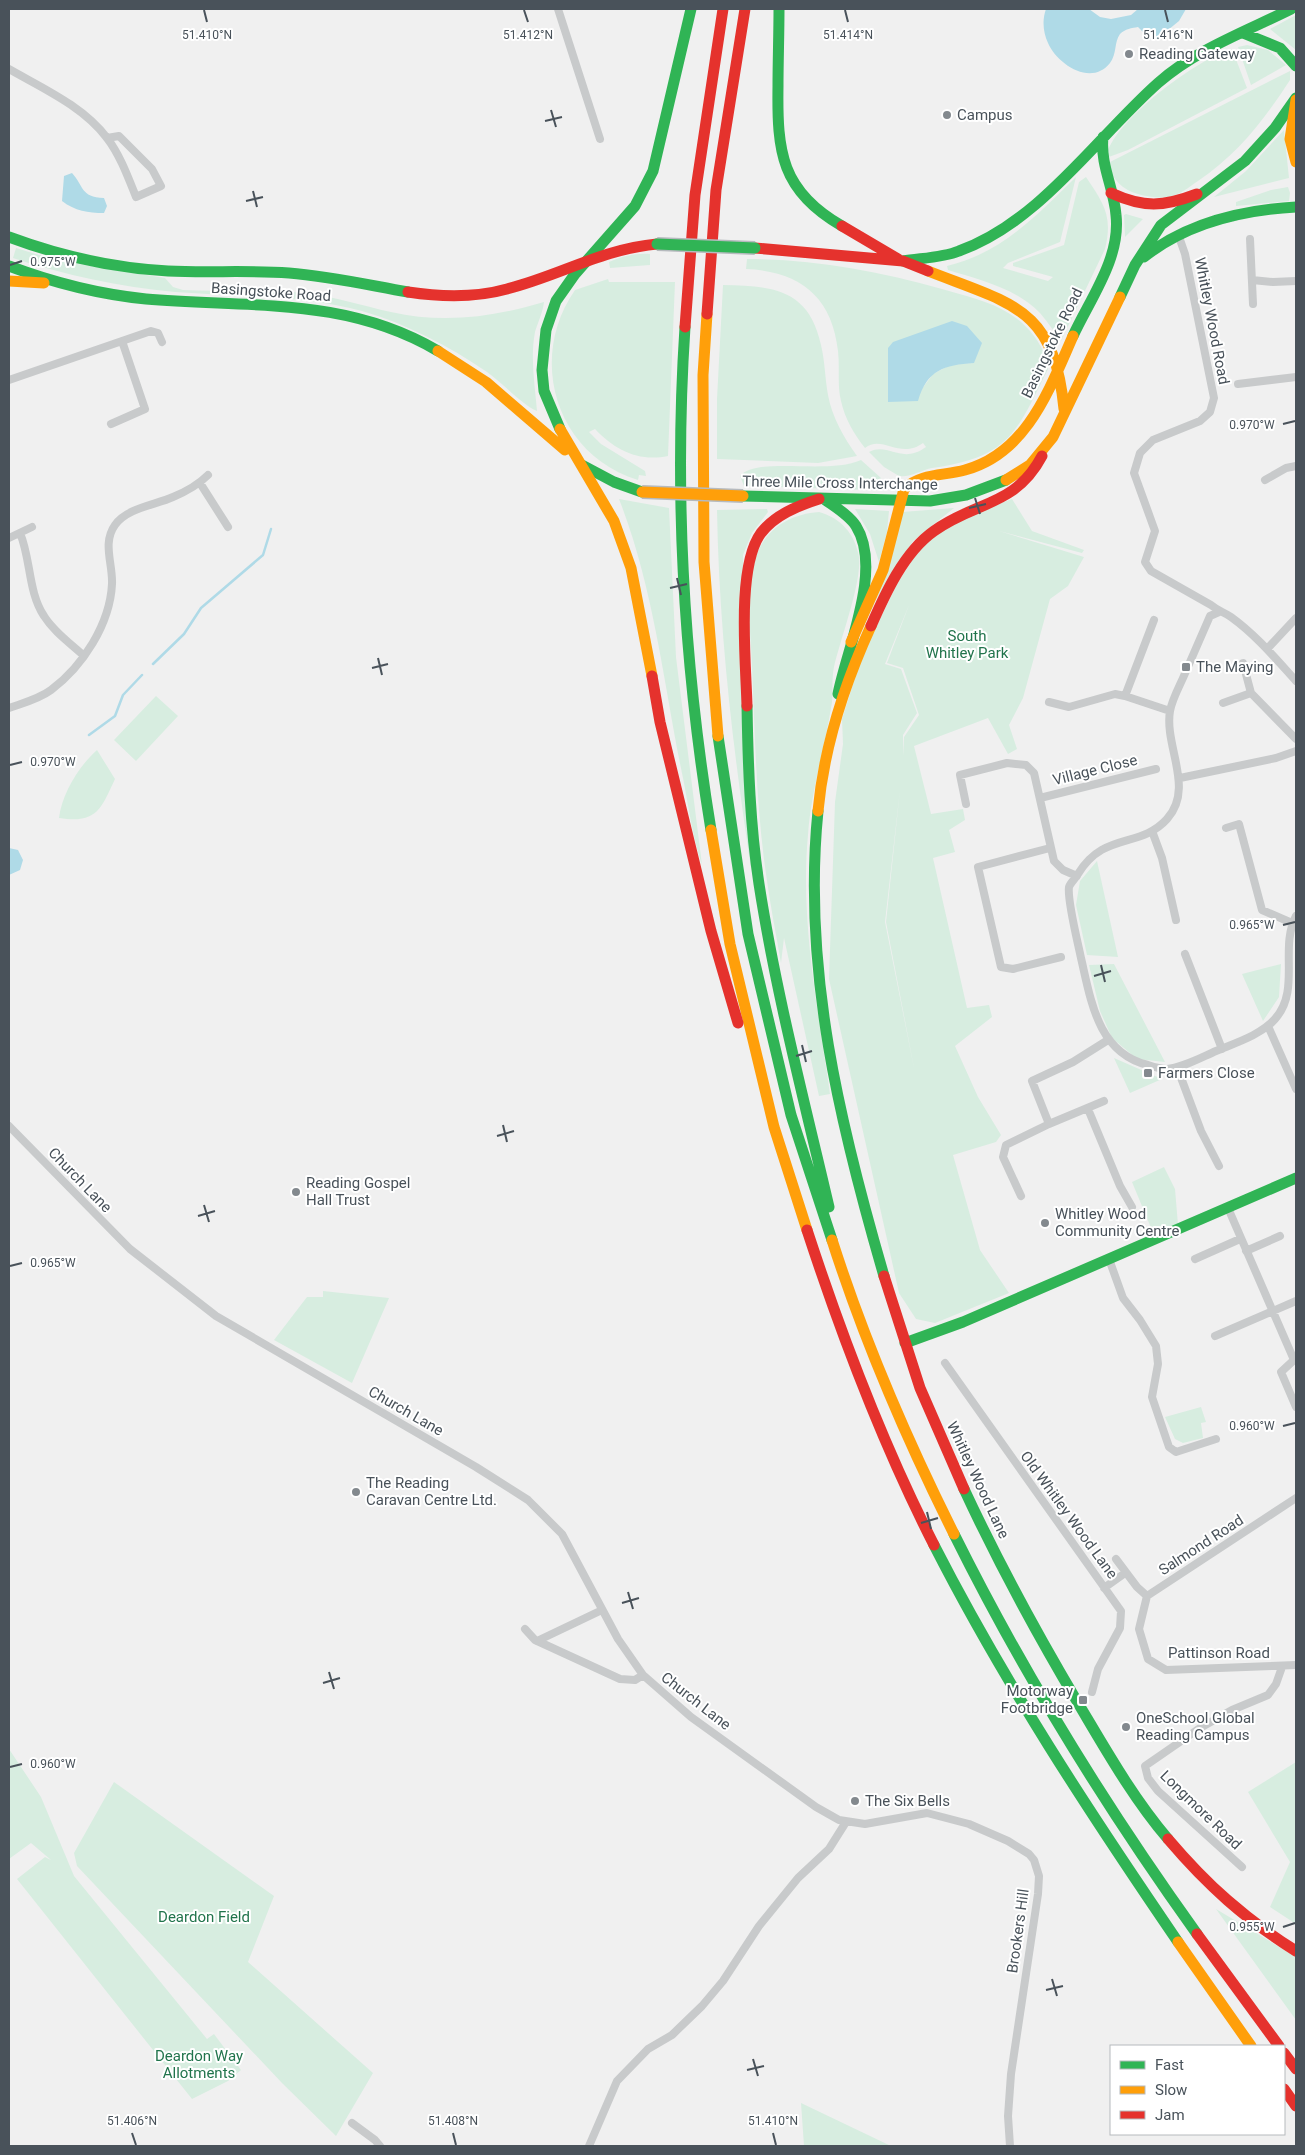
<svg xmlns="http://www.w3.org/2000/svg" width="1305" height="2155" viewBox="0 0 1305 2155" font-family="Roboto,sans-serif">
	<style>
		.green { fill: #d7ede0; fill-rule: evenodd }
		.water { fill: #afdae7 }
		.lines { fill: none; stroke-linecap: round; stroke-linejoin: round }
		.stream { stroke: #afdae7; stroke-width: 2.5 }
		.street { stroke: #c8cacb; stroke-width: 8 }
		.fast { stroke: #30b455; stroke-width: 11 }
		.slow { stroke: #ff9f0a; stroke-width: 11 }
		.jam { stroke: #e5322d; stroke-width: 11 }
		.fast-bridge-casing { stroke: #b6babe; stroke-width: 14; stroke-linecap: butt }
		.slow-bridge-casing { stroke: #b6babe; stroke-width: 14; stroke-linecap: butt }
		.fast-bridge { stroke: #30b455; stroke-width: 11 }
		.slow-bridge { stroke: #ff9f0a; stroke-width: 11 }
		.ticks { fill: none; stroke: #49525a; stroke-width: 2 }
		.poi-dot { fill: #83898e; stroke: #fff; stroke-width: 2 }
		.labels { text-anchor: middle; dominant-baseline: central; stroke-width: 4; stroke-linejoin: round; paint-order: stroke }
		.poi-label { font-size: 15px; fill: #49525a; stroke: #fff; text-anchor: start }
		.street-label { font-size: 15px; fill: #49525a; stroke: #fff }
		.park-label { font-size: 15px; fill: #21744c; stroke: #fff }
		.ticks-label { font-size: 12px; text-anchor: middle; fill: #49525a; stroke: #fff; stroke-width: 4; stroke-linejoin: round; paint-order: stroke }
	</style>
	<rect width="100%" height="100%" fill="#f0f0f0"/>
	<path class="green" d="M 1296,15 L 1296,50 L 1270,29 Z
		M 1247,45 L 1268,50 L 1286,65 L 1251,85 L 1238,47 Z
		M 1232,49 L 1247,88 L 1128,150 L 1106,158 C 1110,123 1198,58 1232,49 Z
		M 1290,71 L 1290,80 C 1264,120 1238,154 1198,181 C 1189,187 1180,195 1168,197 C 1159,198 1147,197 1138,194 C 1123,190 1111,179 1108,163 Z
		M 1284,130 L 1289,178 L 1214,197 L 1246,171 Z
		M 1076,177 L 1060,242 L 1008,263 L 1003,268 L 1048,281 L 1053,277 L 1013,266 L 1013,263 L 1064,245 L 1079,182 L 1086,177 C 1104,204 1113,216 1105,249 L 1061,341 C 1054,332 1048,322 1040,313 C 1016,288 980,280 948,270 L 947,266 C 1002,253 1037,215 1076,177 Z
		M 1288,187 L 1290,193 L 1289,201 L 1236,206 L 1236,202 L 1271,190 Z
		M 1126,214 L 1143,219 L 1125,237 L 1124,215 Z
		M 16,248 L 59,261 L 165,278 L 173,287 L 183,290 C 225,292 267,288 309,294 C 337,297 363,306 391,312 C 444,324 493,317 544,302 C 543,312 538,322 535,332 C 530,359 535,385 537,411 C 522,405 503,383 487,372 C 449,346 407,324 362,311 C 301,294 238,297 175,292 C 120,287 65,275 13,258 Z
		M 650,254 L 650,265 L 610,268 L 609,262 C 622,256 636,253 650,254 Z
		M 747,259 C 813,259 878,271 942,289 C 965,296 990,301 1010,314 C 1028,325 1046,347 1048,369 C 1016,433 1010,457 932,468 C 922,470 909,478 899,476 L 884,467 L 869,452 C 889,442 901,465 926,447 L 923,443 C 900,460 882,434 865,448 C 854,434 845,419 841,401 C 837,385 840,368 838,351 C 832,296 799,271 746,269 ZM 888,348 L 974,363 L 952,364 L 933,374 L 921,390 L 888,402 Z
		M 608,279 L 609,282 L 675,282 L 668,456 C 638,462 615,450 595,429 L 589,432 L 601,444 L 645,471 L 646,476 L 639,475 L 638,480 C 556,455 527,359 575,290 Z
		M 723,285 C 773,286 809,289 821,345 C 825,362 825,378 828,395 C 832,417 844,438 857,456 L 818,463 L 717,459 L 717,399 Z
		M 861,460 L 881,478 L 875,490 L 744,486 L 740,476 C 757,456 828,475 861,460 Z
		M 619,499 L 669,508 L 676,657 L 702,865 C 693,838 689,810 684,783 C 664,688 655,591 619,499 Z
		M 1012,499 L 1032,531 L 1084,550 L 1082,553 L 999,531 L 1084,557 L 1068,586 L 1050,599 L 1023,698 L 1009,725 L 1017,749 L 1008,754 L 988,718 L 914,746 L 931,814 L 963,809 L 965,820 L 949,830 L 955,852 L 933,858 L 967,1008 L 989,1005 L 992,1017 L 955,1046 L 978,1097 L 1001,1135 L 996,1142 L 953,1155 L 980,1250 L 1009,1293 L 935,1323 L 916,1319 L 899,1293 L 829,979 L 835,802 L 843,744 L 842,719 L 862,656 L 897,584 L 920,548 L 955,520 ZM 909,605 L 887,663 L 903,668 L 919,715 L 904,737 L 903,756 L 903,735 L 917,713 L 901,669 L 885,664 ZM 900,790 L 886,922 L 915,1073 L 885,922 Z
		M 954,508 L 913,541 L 896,568 L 875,606 L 902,512 Z
		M 767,509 L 768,512 L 752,533 L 743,555 L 751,868 C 733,749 719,631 717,510 Z
		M 855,509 L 889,511 L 887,532 L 879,562 L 870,534 Z
		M 819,512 C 841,518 855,534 859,557 C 862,582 840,640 834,667 C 831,681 834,695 831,708 C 824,751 811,792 808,835 C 800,921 818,1009 830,1094 L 819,1096 L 784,938 L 781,963 C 776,934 770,904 766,874 C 756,805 755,735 752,666 C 751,632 744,590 756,557 C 765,529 790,514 819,512 Z
		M 156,696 L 178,716 L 136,761 L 114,740 Z
		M 97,750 L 115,779 C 101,809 97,824 59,818 C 62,794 78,767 97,750 Z
		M 1097,861 L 1118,957 L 1087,955 L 1076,905 L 1080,881 Z
		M 1114,964 L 1165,1062 L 1137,1059 L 1112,1038 L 1100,1011 L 1089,965 Z
		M 1281,964 L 1279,997 L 1263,1021 L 1242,974 Z
		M 1114,1058 L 1162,1079 L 1130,1093 Z
		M 1164,1167 L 1175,1189 L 1178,1225 L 1154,1235 L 1132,1182 Z
		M 323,1291 L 389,1298 L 352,1383 L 274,1340 L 307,1297 L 323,1297 Z
		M 1201,1407 L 1206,1422 L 1201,1423 L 1203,1438 L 1183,1443 L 1175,1439 L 1165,1417 Z
		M 9,1749 L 41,1797 L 74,1876 L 207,2039 L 214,2034 L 241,2070 L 228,2081 L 192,2099 L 17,1879 L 45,1857 L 51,1860 L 31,1843 L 9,1859 Z
		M 1296,1762 L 1296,1924 L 1270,1907 L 1290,1862 L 1248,1792 Z
		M 114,1782 L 274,1896 L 248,1962 L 373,2073 L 336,2136 L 282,2083 L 77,1866 L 74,1853 Z
		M 1216,1909 L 1296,1957 L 1296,2020 Z
		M 801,2103 L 891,2146 L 804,2146 Z"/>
	<path class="water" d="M 1046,9 L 1089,9 L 1100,17 L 1111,19 L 1131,15 L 1138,9 L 1186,9 L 1179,21 L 1157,39 L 1149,38 L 1138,27 C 1132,28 1125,29 1120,34 C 1114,42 1117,54 1110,63 C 1091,87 1057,64 1048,43 C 1043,32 1042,20 1046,9 Z
		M 72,173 C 84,186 80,197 104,198 L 107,206 L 104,213 C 88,213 75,211 62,201 L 64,176 Z
		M 952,321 L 967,326 L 982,343 L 974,363 C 944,365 927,370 918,401 L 888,402 L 888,348 L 893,342 Z
		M 9,848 L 18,850 L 23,860 L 20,870 L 9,875 Z"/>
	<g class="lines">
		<path class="stream" d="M 153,664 L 184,634 L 201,608 L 263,555 L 271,529
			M 89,735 L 115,716 L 123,695 L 142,675"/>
		<path class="street" d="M 558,9 L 600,139
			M 9,69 C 42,88 83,106 107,138 C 120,155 128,177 136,197 L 161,186 L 152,169 L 119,136 L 107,138
			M 1178,234 L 1185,254 L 1214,398 L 1210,412 L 1200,421 L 1153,440 L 1140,453 L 1134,473 L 1155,531 L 1145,562 L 1151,571 L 1211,605 C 1218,611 1224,612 1231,617 C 1256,635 1276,659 1296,681
			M 1250,239 L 1253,304
			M 1252,280 L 1273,282 L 1296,281
			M 9,380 L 151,331 L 158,333 L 162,342
			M 1238,384 L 1296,377
			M 111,424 L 145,409 L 122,341
			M 1265,480 L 1286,468 L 1296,466
			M 200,483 L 228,527
			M 20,533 C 31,559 28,592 44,616 C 54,632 70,643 83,655
			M 9,538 L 32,527
			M 1219,612 L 1210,616 C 1201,637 1192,657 1183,678 C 1178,689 1172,700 1170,711 C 1164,746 1195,788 1167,819 C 1140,849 1104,831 1078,874 C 1076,878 1070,883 1069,887 C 1067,900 1078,943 1081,958 C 1091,1001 1098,1053 1148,1065 C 1154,1067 1161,1069 1167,1069 C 1184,1067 1200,1058 1216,1051 C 1235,1043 1261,1035 1275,1019 C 1301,990 1279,948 1296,916
			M 1267,649 L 1296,618
			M 1243,663 L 1251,693 L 1296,739
			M 1125,696 L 1170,711
			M 1049,702 L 1069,707 L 1115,694 L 1125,696 L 1154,620
			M 1223,703 L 1251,693
			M 9,708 C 23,703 39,699 51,690 C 83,666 110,624 112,584 C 113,564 102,543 115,525 C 127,508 155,505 173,497 C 185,492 198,485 208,475
			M 1180,778 L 1276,758 L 1296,751
			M 1040,798 L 1156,769
			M 966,804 L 960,775 L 1007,763 L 1026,765 L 1034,773 L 1054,861 L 1063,870 L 1077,876
			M 1226,828 L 1239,824 L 1262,910 L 1292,923
			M 1152,831 L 1162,858 L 1176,920
			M 1050,848 L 978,867 L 1001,967 L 1013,969 L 1061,957
			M 1185,954 L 1222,1049
			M 1268,1026 L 1296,1089
			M 1177,1067 L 1201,1131 L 1219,1166
			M 1104,1101 L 1049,1124 L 1032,1081 L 1073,1062 L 1108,1040
			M 1088,1109 L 1120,1186 L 1132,1207
			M 9,1126 L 130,1249 L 216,1316 L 476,1467 L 528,1500 L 562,1534 L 618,1639 L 643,1675 L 691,1717 L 816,1807 L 839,1820 L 865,1824 L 927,1813 L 969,1824 L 1008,1841 L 1029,1854 L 1034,1860 L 1039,1876 L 1038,1894 L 1011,2074 L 1008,2116 L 1010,2146
			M 1021,1196 L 1003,1157 L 1006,1145 L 1049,1124
			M 1228,1208 L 1294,1360 L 1281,1372 L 1296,1407
			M 1246,1251 L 1280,1236
			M 1109,1259 L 1123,1298 L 1140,1320 L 1156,1346 L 1158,1364 L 1152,1397 L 1169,1447 L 1176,1452 L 1216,1439
			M 1195,1259 L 1240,1239
			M 1215,1336 L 1296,1301
			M 945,1363 L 1121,1611 L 1120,1628 L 1098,1669 L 1092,1692
			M 1116,1559 L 1137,1587 L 1147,1596
			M 1104,1588 L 1125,1573
			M 1147,1596 L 1139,1629 L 1148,1659 L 1166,1670 L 1296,1665
			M 1147,1596 L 1296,1498
			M 525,1629 L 535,1640 L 620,1679 L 635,1680 L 643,1675
			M 537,1641 L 602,1610
			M 1242,1867 L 1158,1791 L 1148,1778 L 1145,1766 L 1200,1728 L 1232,1710 L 1268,1695 L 1276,1684 L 1282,1667
			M 352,2123 L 375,2140 L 380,2146
			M 589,2146 L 617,2081 L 648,2049 L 672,2035 L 702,2006 L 723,1981 L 759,1926 L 798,1878 L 829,1849 L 846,1822"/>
		<path class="fast" d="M 779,9 C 779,35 778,60 778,86 C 777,152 781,191 842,226
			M 1243,33 L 1280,48 L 1296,66
			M 9,237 C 60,256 113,268 168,271 C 208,273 248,270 289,273 C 329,276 368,285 408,292
			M 1144,257 C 1187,223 1242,210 1296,207
			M 903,261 C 921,258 942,258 959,251 C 1040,222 1096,138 1158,83 C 1195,50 1247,31 1291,9
			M 9,266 C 54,283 97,294 146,299 C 248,308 345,296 438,351
			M 1120,297 L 1135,265 L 1161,225 L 1245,161 L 1275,128 L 1296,98
			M 685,327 C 674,494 684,665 711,830
			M 1073,336 C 1090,299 1121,258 1116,215 C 1114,188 1100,165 1103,137
			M 560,429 L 544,391 L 542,370 L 546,330 L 556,301 L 575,274 L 635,206 L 653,171 L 691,9
			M 582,465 L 614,482 L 642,492
			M 743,496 L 930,501 L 966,495 L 1006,480
			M 824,499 C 835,507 849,515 856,526 C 883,569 847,648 838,694
			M 747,706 C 748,765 750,825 759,884 C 776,993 804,1100 829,1207
			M 718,736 L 748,934 L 791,1115 L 832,1240
			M 818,811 C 802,969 840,1125 884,1276
			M 905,1343 L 963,1322 L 1296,1178
			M 964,1489 C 998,1562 1037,1634 1078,1703 C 1106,1750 1133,1798 1168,1839
			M 954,1534 C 1024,1675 1106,1807 1197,1934
			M 934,1545 C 1005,1684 1090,1813 1178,1942"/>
		<path class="slow" d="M 1296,100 L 1290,139 L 1296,162
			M 928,271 C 1012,304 1054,307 1064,409
			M 9,281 L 44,283
			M 707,314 L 703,375 L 704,562 L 718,736
			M 438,351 L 486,382 L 565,450
			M 560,429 L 614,521 L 631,568 L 652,676
			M 1006,480 L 1030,465 L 1053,437 L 1120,297
			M 851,642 L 883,570 L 904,489 C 921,473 944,476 965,470 C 1027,453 1049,390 1073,336
			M 818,811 C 824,746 844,685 871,626
			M 711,830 L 730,944 L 774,1127 L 807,1230
			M 832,1240 C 864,1340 907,1440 954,1534
			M 1178,1942 L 1251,2046"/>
		<path class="jam" d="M 1111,193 C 1144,208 1163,207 1197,194
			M 842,226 L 898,259
			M 755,248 L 903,261 L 928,271
			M 408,292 C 441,297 475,298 507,289 C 559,276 602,249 657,244
			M 707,314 L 716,190 L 745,9
			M 685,327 L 695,195 L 723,9
			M 871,626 C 885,594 904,552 934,531 C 975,501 1015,507 1042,456
			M 652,676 L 660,722 L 711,931 L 738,1023
			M 747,706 C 746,663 736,567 761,533 C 775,515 797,506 819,499
			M 807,1230 C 842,1337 883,1445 934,1545
			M 884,1276 L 920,1388 L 964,1489
			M 1168,1839 C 1207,1885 1245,1919 1296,1951
			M 1197,1934 L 1279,2046
			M 1284,2053 L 1296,2069
			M 1284,2089 L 1296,2106"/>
		<g class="fast-bridge-casing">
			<path id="fast-bridge" d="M 657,244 L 755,248"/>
		</g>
		<g class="slow-bridge-casing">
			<path id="slow-bridge" d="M 642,492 L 743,496"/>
		</g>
		<use href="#fast-bridge" class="fast-bridge"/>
		<use href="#slow-bridge" class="slow-bridge"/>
	</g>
	<path class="ticks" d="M 204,10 L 207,22M 524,10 L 528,22M 845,10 L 848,22M 1165,10 L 1168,22M 551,110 L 556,127M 545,121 L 562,117M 253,191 L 257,207M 246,201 L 263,197M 10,265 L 22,261M 1283,424 L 1295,421M 975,498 L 980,514M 969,508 L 986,504M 677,578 L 681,595M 670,588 L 687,584M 378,658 L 382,675M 372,668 L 388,664M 10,765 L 22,762M 1283,925 L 1295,922M 1101,965 L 1105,982M 1094,976 L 1111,971M 802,1045 L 806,1062M 796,1056 L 812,1051M 503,1125 L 507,1142M 497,1136 L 514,1131M 204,1205 L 209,1222M 198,1216 L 215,1211M 10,1266 L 22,1263M 1283,1426 L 1295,1423M 927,1512 L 931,1529M 921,1523 L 938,1518M 628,1592 L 633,1609M 622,1603 L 639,1598M 329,1672 L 334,1689M 323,1683 L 340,1678M 10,1767 L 22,1764M 1283,1927 L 1295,1923M 1052,1979 L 1057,1996M 1046,1990 L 1063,1986M 753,2059 L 758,2076M 747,2070 L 764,2066M 132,2133 L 136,2145M 453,2133 L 456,2145M 773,2133 L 776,2145"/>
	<g class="poi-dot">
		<circle cx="1129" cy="54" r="5"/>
		<circle cx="947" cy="115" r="5"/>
		<rect x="1181" y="662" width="10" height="10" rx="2.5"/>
		<rect x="1143" y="1068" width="10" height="10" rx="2.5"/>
		<circle cx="296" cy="1192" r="5"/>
		<circle cx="1045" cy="1223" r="5"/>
		<circle cx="356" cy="1492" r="5"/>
		<rect x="1078" y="1695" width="10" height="10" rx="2.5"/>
		<circle cx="1126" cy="1727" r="5"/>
		<circle cx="855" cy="1801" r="5"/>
	</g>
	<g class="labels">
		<g class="poi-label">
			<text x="1139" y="54">Reading Gateway</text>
			<text x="957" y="115">Campus</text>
			<text x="1196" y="667">The Maying</text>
			<text x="1158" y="1073">Farmers Close</text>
			<text x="306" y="1183">Reading Gospel<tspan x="306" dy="17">Hall Trust</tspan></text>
			<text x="1055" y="1214">Whitley Wood<tspan x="1055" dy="17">Community Centre</tspan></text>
			<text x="366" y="1483">The Reading<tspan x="366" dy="17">Caravan Centre Ltd.</tspan></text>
			<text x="1073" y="1691" text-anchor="end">Motorway<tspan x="1073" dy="17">Footbridge</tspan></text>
			<text x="1136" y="1718">OneSchool Global<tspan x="1136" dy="17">Reading Campus</tspan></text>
			<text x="865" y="1801">The Six Bells</text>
		</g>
		<g class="street-label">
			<text transform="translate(271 292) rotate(4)">Basingstoke Road</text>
			<text transform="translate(1212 321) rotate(79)">Whitley Wood Road</text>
			<text transform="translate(1052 343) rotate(-64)">Basingstoke Road</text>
			<text transform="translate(840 483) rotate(1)">Three Mile Cross Interchange</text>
			<text transform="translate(1095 770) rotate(-14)">Village Close</text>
			<text transform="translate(80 1180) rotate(46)">Church Lane</text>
			<text transform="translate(406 1411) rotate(30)">Church Lane</text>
			<text transform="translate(978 1480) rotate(65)">Whitley Wood Lane</text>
			<text transform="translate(1069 1515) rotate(54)">Old Whitley Wood Lane</text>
			<text transform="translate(1201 1545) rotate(-33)">Salmond Road</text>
			<text x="1219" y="1653">Pattinson Road</text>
			<text transform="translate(696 1701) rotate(38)">Church Lane</text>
			<text transform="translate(1201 1810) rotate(44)">Longmore Road</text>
			<text transform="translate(1018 1931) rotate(-82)">Brookers Hill</text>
		</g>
		<g class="park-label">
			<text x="967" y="636">South<tspan x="967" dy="17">Whitley Park</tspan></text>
			<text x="204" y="1917">Deardon Field</text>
			<text x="199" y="2056">Deardon Way<tspan x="199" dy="17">Allotments</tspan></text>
		</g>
	</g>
	<g class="ticks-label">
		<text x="207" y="39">51.410°N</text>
		<text x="528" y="39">51.412°N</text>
		<text x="848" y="39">51.414°N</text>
		<text x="1168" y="39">51.416°N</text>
		<text x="53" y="266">0.975°W</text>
		<text x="1252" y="429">0.970°W</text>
		<text x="53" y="766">0.970°W</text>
		<text x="1252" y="929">0.965°W</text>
		<text x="53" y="1267">0.965°W</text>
		<text x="1252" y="1430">0.960°W</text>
		<text x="53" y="1768">0.960°W</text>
		<text x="1252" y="1931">0.955°W</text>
		<text x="132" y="2125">51.406°N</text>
		<text x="453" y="2125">51.408°N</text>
		<text x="773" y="2125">51.410°N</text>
	</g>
	<rect width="1305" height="2155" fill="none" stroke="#49525a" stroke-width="20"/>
	<rect x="1110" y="2045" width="175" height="90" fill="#ffffff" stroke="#b6babd"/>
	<rect x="1120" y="2061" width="25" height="8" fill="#30b455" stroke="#b6babd"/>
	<text x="1155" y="2070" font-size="15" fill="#49525a">Fast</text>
	<rect x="1120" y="2086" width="25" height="8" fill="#ff9f0a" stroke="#b6babd"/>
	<text x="1155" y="2095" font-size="15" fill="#49525a">Slow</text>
	<rect x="1120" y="2111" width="25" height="8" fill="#e5322d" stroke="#b6babd"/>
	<text x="1155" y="2120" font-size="15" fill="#49525a">Jam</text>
</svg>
